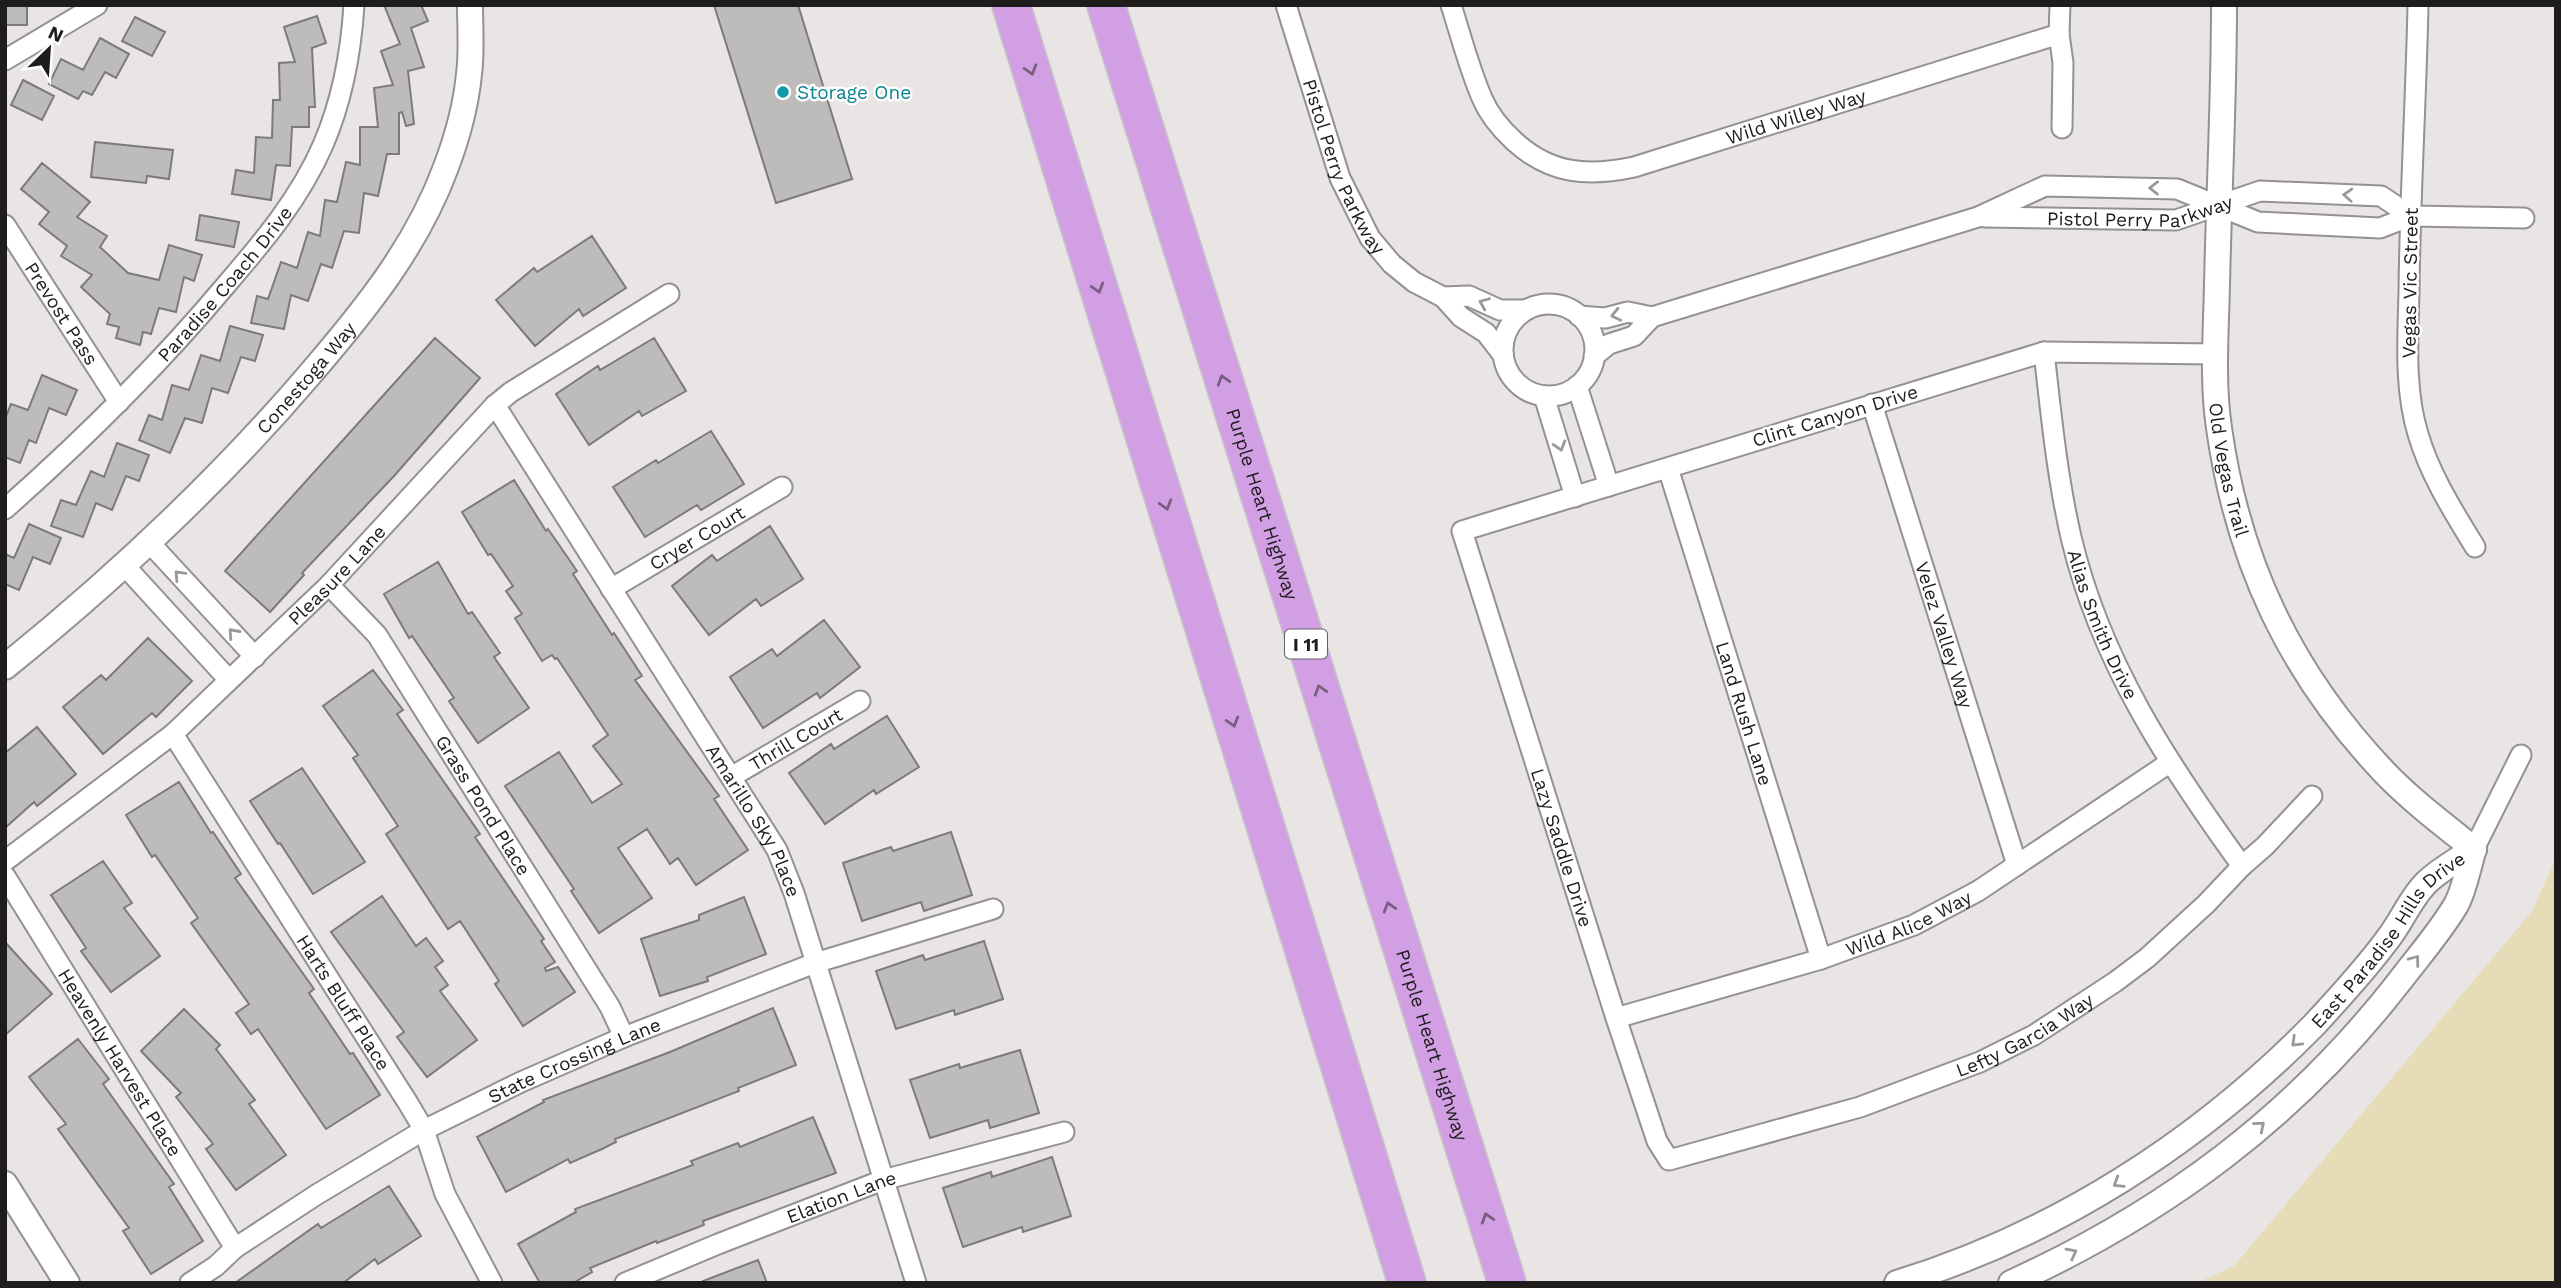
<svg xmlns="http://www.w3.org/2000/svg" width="2561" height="1288" viewBox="0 0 2561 1288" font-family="'Work Sans',sans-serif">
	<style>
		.sand { fill: #e6ddb8 }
		.building { fill: #bebcba; stroke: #7d7b79; stroke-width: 2 }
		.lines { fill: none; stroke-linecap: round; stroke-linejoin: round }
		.minor-casing { stroke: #949190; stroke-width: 23 }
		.tertiary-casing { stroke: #949190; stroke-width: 28 }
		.motorway-casing { stroke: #c4c4c4; stroke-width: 40 }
		.minor { stroke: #fff; stroke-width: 19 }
		.tertiary { stroke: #fff; stroke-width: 24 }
		.motorway { stroke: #d29fe5; stroke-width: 37 }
		.oneway { stroke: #785e80 }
		.oneway2 { stroke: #9a9999 }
		.culture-dot { fill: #0f9aa8; stroke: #fff; stroke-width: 2.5 }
		.labels { text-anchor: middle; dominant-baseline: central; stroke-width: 5; stroke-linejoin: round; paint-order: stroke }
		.shield { fill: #fff; stroke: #626060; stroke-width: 2 }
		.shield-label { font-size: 18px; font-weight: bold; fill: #1e1c1c }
		.culture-label { font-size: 19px; fill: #0d838f; stroke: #fff; text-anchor: start }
		.street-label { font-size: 19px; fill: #1e1c1c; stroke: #fff }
	</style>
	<rect width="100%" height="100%" fill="#e8e5e4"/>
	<path class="sand" d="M 2556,858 L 2556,1283 L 2197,1283 L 2234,1266 L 2532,911 Z"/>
	<path class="building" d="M 5,5 L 27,5 L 27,25 L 6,25 Z
		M 384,5 L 421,5 L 428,21 L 411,28 L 424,67 L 408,71 L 414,124 L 406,126 L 402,112 L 399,113 L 399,154 L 387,154 L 378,196 L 364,193 L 359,233 L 344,231 L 332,268 L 321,264 L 308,301 L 291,295 L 284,329 L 251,323 L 257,296 L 268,299 L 281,262 L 297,268 L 308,232 L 320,236 L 325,200 L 337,202 L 346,162 L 360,165 L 360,127 L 378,127 L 374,88 L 393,85 L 381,51 L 400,44 Z
		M 714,5 L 798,5 L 852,179 L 776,203 Z
		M 317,16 L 326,43 L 312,48 L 315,107 L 309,107 L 309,127 L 292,127 L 290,166 L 276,165 L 271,200 L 232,194 L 236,170 L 254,173 L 256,137 L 272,138 L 273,100 L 280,100 L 279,63 L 295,62 L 284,27 Z
		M 135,17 L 165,32 L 152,56 L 122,41 Z
		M 100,38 L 129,54 L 116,78 L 105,72 L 92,95 L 83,91 L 78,99 L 49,84 L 61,59 L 83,70 Z
		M 23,80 L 54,96 L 42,120 L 11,105 Z
		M 95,142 L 173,150 L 169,179 L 147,176 L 146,183 L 91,177 Z
		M 42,163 L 90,202 L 77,217 L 107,236 L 100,247 L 128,273 L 159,280 L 169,245 L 202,255 L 194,281 L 184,277 L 176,312 L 159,308 L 151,334 L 143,332 L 140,345 L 116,338 L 119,327 L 107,324 L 110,314 L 81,287 L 92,275 L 61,256 L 67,246 L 39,224 L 49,212 L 21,189 Z
		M 200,215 L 239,222 L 234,247 L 196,240 Z
		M 592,236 L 626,288 L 583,316 L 579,309 L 535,346 L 496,300 L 534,268 L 537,272 Z
		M 230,326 L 263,335 L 255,361 L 241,357 L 228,393 L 212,388 L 202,423 L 185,418 L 170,453 L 139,440 L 149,415 L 162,420 L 172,385 L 189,390 L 201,355 L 220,361 Z
		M 435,338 L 480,378 L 394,476 L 302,573 L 304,575 L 270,612 L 225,571 Z
		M 654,338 L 686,391 L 642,416 L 639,411 L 589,445 L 556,394 L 598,366 L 600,370 Z
		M 42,375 L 77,390 L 66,415 L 49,408 L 36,443 L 29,440 L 20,463 L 5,457 L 5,419 L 11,404 L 28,410 Z
		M 711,431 L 744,484 L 701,510 L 697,505 L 645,537 L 613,487 L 656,460 L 658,463 Z
		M 117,443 L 149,455 L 139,481 L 126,476 L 112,510 L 96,503 L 83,537 L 51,526 L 61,500 L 76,505 L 91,471 L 104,477 Z
		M 514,480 L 546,531 L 548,529 L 577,571 L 573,574 L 612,635 L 614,633 L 642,676 L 635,680 L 719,796 L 714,799 L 748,850 L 696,885 L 678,858 L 670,864 L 647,829 L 618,848 L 652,898 L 599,933 L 571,891 L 574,889 L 505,786 L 559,752 L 592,803 L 622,784 L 593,746 L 608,735 L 557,658 L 555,659 L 552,655 L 542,661 L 515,618 L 522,614 L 506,591 L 513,586 L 491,554 L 488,555 L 462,512 Z
		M 29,524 L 61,538 L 50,564 L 33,557 L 19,590 L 5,584 L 5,554 L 14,558 Z
		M 770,526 L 803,579 L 761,606 L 756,599 L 709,635 L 672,586 L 712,555 L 717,561 Z
		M 438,562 L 468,614 L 472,612 L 500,653 L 494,657 L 529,708 L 478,743 L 449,701 L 454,698 L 412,636 L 409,638 L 384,594 Z
		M 824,620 L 860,667 L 820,698 L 817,693 L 763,728 L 730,677 L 772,649 L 777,656 Z
		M 148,638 L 192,681 L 156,717 L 152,713 L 103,754 L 63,707 L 101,675 L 106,680 Z
		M 373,670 L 403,710 L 397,714 L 480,834 L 475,837 L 544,939 L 541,941 L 555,962 L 545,968 L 546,971 L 558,967 L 575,992 L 523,1026 L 495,984 L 499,981 L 460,921 L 448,929 L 386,834 L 398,826 L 353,758 L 358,755 L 323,706 Z
		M 887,716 L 919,767 L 876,794 L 874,790 L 825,824 L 789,773 L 831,744 L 834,749 Z
		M 37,727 L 76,774 L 37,806 L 34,802 L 5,828 L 5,753 Z
		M 302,768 L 365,862 L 313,894 L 280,843 L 278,844 L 250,801 Z
		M 179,782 L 211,833 L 213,832 L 241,874 L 235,878 L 314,989 L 309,993 L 350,1054 L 353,1053 L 380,1095 L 326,1129 L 258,1029 L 251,1034 L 236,1013 L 249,1004 L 191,923 L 198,918 L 155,855 L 152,857 L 126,815 Z
		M 951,832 L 972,895 L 924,911 L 921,902 L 862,921 L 843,863 L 891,847 L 893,851 Z
		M 103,861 L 132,903 L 124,908 L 160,956 L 111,992 L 81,951 L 86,948 L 51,895 Z
		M 382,896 L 416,946 L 426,938 L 443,961 L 435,967 L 448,985 L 440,991 L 477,1040 L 427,1077 L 397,1037 L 404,1032 L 331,932 Z
		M 744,897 L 766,954 L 707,977 L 708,981 L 660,996 L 641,939 L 699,920 L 699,915 Z
		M 984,941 L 1003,999 L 955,1015 L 954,1010 L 896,1029 L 876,971 L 923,955 L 925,960 Z
		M 5,942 L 52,994 L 5,1035 Z
		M 773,1008 L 796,1065 L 738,1088 L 739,1091 L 615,1139 L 616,1142 L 602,1149 L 570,1163 L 568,1159 L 506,1192 L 477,1137 L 544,1102 L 543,1100 L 670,1052 Z
		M 184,1009 L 220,1045 L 216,1049 L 255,1100 L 249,1104 L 286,1155 L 236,1190 L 206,1149 L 213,1144 L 176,1097 L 181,1093 L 141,1051 Z
		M 78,1039 L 109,1079 L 103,1084 L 174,1184 L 169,1187 L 203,1241 L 151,1274 L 123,1231 L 129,1228 L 58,1129 L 66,1124 L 29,1077 Z
		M 1020,1050 L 1039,1113 L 990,1128 L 988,1120 L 930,1138 L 910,1080 L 959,1064 L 960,1068 Z
		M 813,1117 L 836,1173 L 703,1221 L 704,1225 L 657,1243 L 656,1241 L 590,1268 L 592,1272 L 573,1283 L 540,1283 L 518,1244 L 576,1212 L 575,1209 L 693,1165 L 691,1161 L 738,1143 L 740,1147 Z
		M 1052,1157 L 1071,1216 L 1023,1232 L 1022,1227 L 963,1247 L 943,1188 L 991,1172 L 992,1177 Z
		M 389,1186 L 421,1236 L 378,1264 L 375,1259 L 343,1283 L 235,1283 L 318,1224 L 321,1228 Z
		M 758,1260 L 767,1283 L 704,1283 L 703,1281 Z"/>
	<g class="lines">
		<g class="minor-casing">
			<g id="minor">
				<path id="s1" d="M 1286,5 L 1340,178 L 1370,238 L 1392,264 L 1414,282 L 1443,297 L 1461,317 L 1486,333 L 1503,355"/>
				<path id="s2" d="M 1451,5 C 1461,36 1469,68 1482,98 C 1489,115 1500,128 1514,141 C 1550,174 1587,177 1634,167 L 2059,34"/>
				<path d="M 2060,5 L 2059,34 L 2063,63 L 2062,128"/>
				<path d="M 2418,5 C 2416,101 2410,196 2409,291 C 2408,338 2404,388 2418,434 C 2430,475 2453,511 2475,547"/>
				<path d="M 5,60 L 97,5"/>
				<path id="s3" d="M 1985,217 L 2176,220 L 2260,191 L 2381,196 L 2411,216"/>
				<path id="s4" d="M 5,225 L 119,402"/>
				<path d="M 1443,297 L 1469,296 L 1500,310 L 1525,310"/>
				<circle cx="1549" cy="350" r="46"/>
				<path d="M 1579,316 L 1605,318 L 1628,312 L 1652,317 L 1978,217 L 2045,186 L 2177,189 L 2258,222 L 2380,228 L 2411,216 L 2524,218"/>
				<path id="s5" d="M 2044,352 C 2051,414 2057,476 2071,537 C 2100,661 2168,764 2242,866"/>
				<path id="s6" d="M 2216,354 L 2044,352 L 1462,531 L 1616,1018 L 1657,1141 L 1669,1160 L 1860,1107 L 1980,1062 L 2034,1035 L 2115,982 L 2147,958 L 2206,904 L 2242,866 L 2265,846 L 2312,796"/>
				<path d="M 1594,356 L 1609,344 L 1634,336 L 1652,317"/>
				<path d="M 1577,386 L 1609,486"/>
				<path d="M 1544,396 L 1575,497"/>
				<path id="s7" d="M 1872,404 L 2017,865"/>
				<path id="s8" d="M 495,405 L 777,850 L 794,893 L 916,1283"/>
				<path id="s9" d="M 1668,468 L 1821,959"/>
				<path id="s10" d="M 5,509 C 84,439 159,365 226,285 C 263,242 300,198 323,145 C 342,101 351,53 354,5"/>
				<path d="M 148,541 L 255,657"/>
				<path d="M 124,565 L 229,680"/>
				<path id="s11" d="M 329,585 L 377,635 L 610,1007 L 624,1037"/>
				<path id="s12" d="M 611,589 L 782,487"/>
				<path id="s13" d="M 173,734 L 408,1103 L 424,1130 L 445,1194 L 492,1283"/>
				<path id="s14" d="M 731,777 L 860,701"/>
				<path d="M 2474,849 L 2521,755"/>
				<path id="s15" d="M 5,861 L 173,734 L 329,585 L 495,405 L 511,392 L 669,294"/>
				<path id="s16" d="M 5,876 L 235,1248"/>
				<path id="s17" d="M 1616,1018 L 1821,959 L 1914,925 L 1978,891 L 2169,763"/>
				<path id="s18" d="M 190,1283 L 216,1266 L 235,1248 L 316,1195 L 424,1130 L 521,1082 L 624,1037 L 815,963 L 993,909"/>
				<path id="s19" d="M 625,1283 L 718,1244 L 883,1180 L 1064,1132"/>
			</g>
		</g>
		<g class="tertiary-casing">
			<g id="tertiary">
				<path id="s20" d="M 2224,5 C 2224,98 2219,192 2217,285 C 2216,332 2212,381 2219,428 C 2238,563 2291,674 2385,773 C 2412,801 2444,825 2474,849"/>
				<path id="s21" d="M 5,667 C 115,578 219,481 311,373 C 365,310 417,246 446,167 C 457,138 466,105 469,74 C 472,52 470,28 470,5"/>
				<path d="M 5,1184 L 67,1283"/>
				<path id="s22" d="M 1897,1283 C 2056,1234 2198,1143 2314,1025 C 2339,998 2365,970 2387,940 C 2401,923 2410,899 2426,883 C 2439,870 2458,860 2474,849"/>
				<path d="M 2011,1283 C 2166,1212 2294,1117 2399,982 C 2418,957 2440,932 2456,905 C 2465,889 2468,867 2474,849"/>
			</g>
		</g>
		<g class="motorway-casing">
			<g id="motorway">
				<path d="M 1011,5 L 1407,1283"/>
				<path id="s23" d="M 1106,5 L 1507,1283"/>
			</g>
		</g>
		<use href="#minor" class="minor"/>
		<use href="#tertiary" class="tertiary"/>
		<use href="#motorway" class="motorway"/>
	</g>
	<defs><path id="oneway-chevron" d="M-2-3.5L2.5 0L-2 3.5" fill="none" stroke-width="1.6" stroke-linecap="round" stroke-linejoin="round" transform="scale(1.75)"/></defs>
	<g class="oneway">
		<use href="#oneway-chevron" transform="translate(1031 70) rotate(73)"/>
		<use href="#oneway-chevron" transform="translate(1098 288) rotate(73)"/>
		<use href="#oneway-chevron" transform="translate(1223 380) rotate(-107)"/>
		<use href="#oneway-chevron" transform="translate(1166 505) rotate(73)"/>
		<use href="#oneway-chevron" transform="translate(1320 690) rotate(-107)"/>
		<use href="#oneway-chevron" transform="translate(1233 722) rotate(73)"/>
		<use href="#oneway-chevron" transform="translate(1389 907) rotate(-107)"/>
		<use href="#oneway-chevron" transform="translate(1487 1218) rotate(-107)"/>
	</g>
	<g class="oneway2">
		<use href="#oneway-chevron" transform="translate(2154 188) rotate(-179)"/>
		<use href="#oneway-chevron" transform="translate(2348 195) rotate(-177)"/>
		<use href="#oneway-chevron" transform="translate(1484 303) rotate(-157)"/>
		<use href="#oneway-chevron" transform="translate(1616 315) rotate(167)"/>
		<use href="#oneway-chevron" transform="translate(1560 446) rotate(73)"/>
		<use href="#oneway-chevron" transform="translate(179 575) rotate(-133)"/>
		<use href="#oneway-chevron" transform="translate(233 633) rotate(-132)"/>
		<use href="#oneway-chevron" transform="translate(2415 960) rotate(-53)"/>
		<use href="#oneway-chevron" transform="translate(2296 1042) rotate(136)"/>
		<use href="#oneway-chevron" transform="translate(2260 1126) rotate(-40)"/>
		<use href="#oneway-chevron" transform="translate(2118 1183) rotate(148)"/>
		<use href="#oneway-chevron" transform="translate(2072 1253) rotate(-28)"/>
	</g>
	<circle class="culture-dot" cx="783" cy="92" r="7"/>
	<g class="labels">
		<rect class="shield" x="1285" y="629.5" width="42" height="29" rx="5"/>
		<g class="shield-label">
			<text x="1306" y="644">I 11</text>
		</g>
		<g class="culture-label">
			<text x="797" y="92">Storage One</text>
		</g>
		<g class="street-label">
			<text stroke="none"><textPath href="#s2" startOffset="450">Wild Willey Way</textPath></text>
			<text stroke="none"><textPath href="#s1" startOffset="172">Pistol Perry Parkway</textPath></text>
			<text stroke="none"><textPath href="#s3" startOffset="156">Pistol Perry Parkway</textPath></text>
			<text stroke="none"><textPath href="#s10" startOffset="315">Paradise Coach Drive</textPath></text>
			<text transform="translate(2410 283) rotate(-89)">Vegas Vic Street</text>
			<text stroke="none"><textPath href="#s4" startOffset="105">Prevost Pass</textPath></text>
			<text stroke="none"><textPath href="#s21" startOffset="418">Conestoga Way</textPath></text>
			<text transform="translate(1835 416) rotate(-17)">Clint Canyon Drive</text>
			<text stroke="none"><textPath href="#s20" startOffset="466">Old Vegas Trail</textPath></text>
			<text stroke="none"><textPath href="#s23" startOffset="523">Purple Heart Highway</textPath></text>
			<text stroke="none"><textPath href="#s12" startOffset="100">Cryer Court</textPath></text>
			<text stroke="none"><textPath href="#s15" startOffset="439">Pleasure Lane</textPath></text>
			<text stroke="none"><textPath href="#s5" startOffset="280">Alias Smith Drive</textPath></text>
			<text stroke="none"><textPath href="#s7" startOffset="242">Velez Valley Way</textPath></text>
			<text stroke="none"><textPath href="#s9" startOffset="257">Land Rush Lane</textPath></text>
			<text stroke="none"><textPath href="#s14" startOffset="75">Thrill Court</textPath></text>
			<text stroke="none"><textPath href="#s11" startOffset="270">Grass Pond Place</textPath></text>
			<text stroke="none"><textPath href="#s8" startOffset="490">Amarillo Sky Place</textPath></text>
			<text stroke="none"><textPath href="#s6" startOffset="1113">Lazy Saddle Drive</textPath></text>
			<text stroke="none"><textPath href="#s17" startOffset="308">Wild Alice Way</textPath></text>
			<text stroke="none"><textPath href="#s22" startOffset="609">East Paradise Hills Drive</textPath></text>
			<text stroke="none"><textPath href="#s13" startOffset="318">Harts Bluff Place</textPath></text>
			<text stroke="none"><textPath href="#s6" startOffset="1822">Lefty Garcia Way</textPath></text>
			<text stroke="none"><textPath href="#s23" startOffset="1090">Purple Heart Highway</textPath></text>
			<text stroke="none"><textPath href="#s18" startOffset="446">State Crossing Lane</textPath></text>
			<text stroke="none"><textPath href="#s16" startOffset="219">Heavenly Harvest Place</textPath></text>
			<text stroke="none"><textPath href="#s19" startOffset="233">Elation Lane</textPath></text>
		</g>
	</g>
	<rect width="2561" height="1288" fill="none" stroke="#1e1c1c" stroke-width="14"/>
	<g transform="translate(49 49) rotate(25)" stroke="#ffffff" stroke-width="5" paint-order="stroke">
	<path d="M0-5L12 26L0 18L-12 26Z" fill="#1e1c1c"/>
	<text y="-10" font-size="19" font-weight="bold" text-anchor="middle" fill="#1e1c1c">N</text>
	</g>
</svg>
